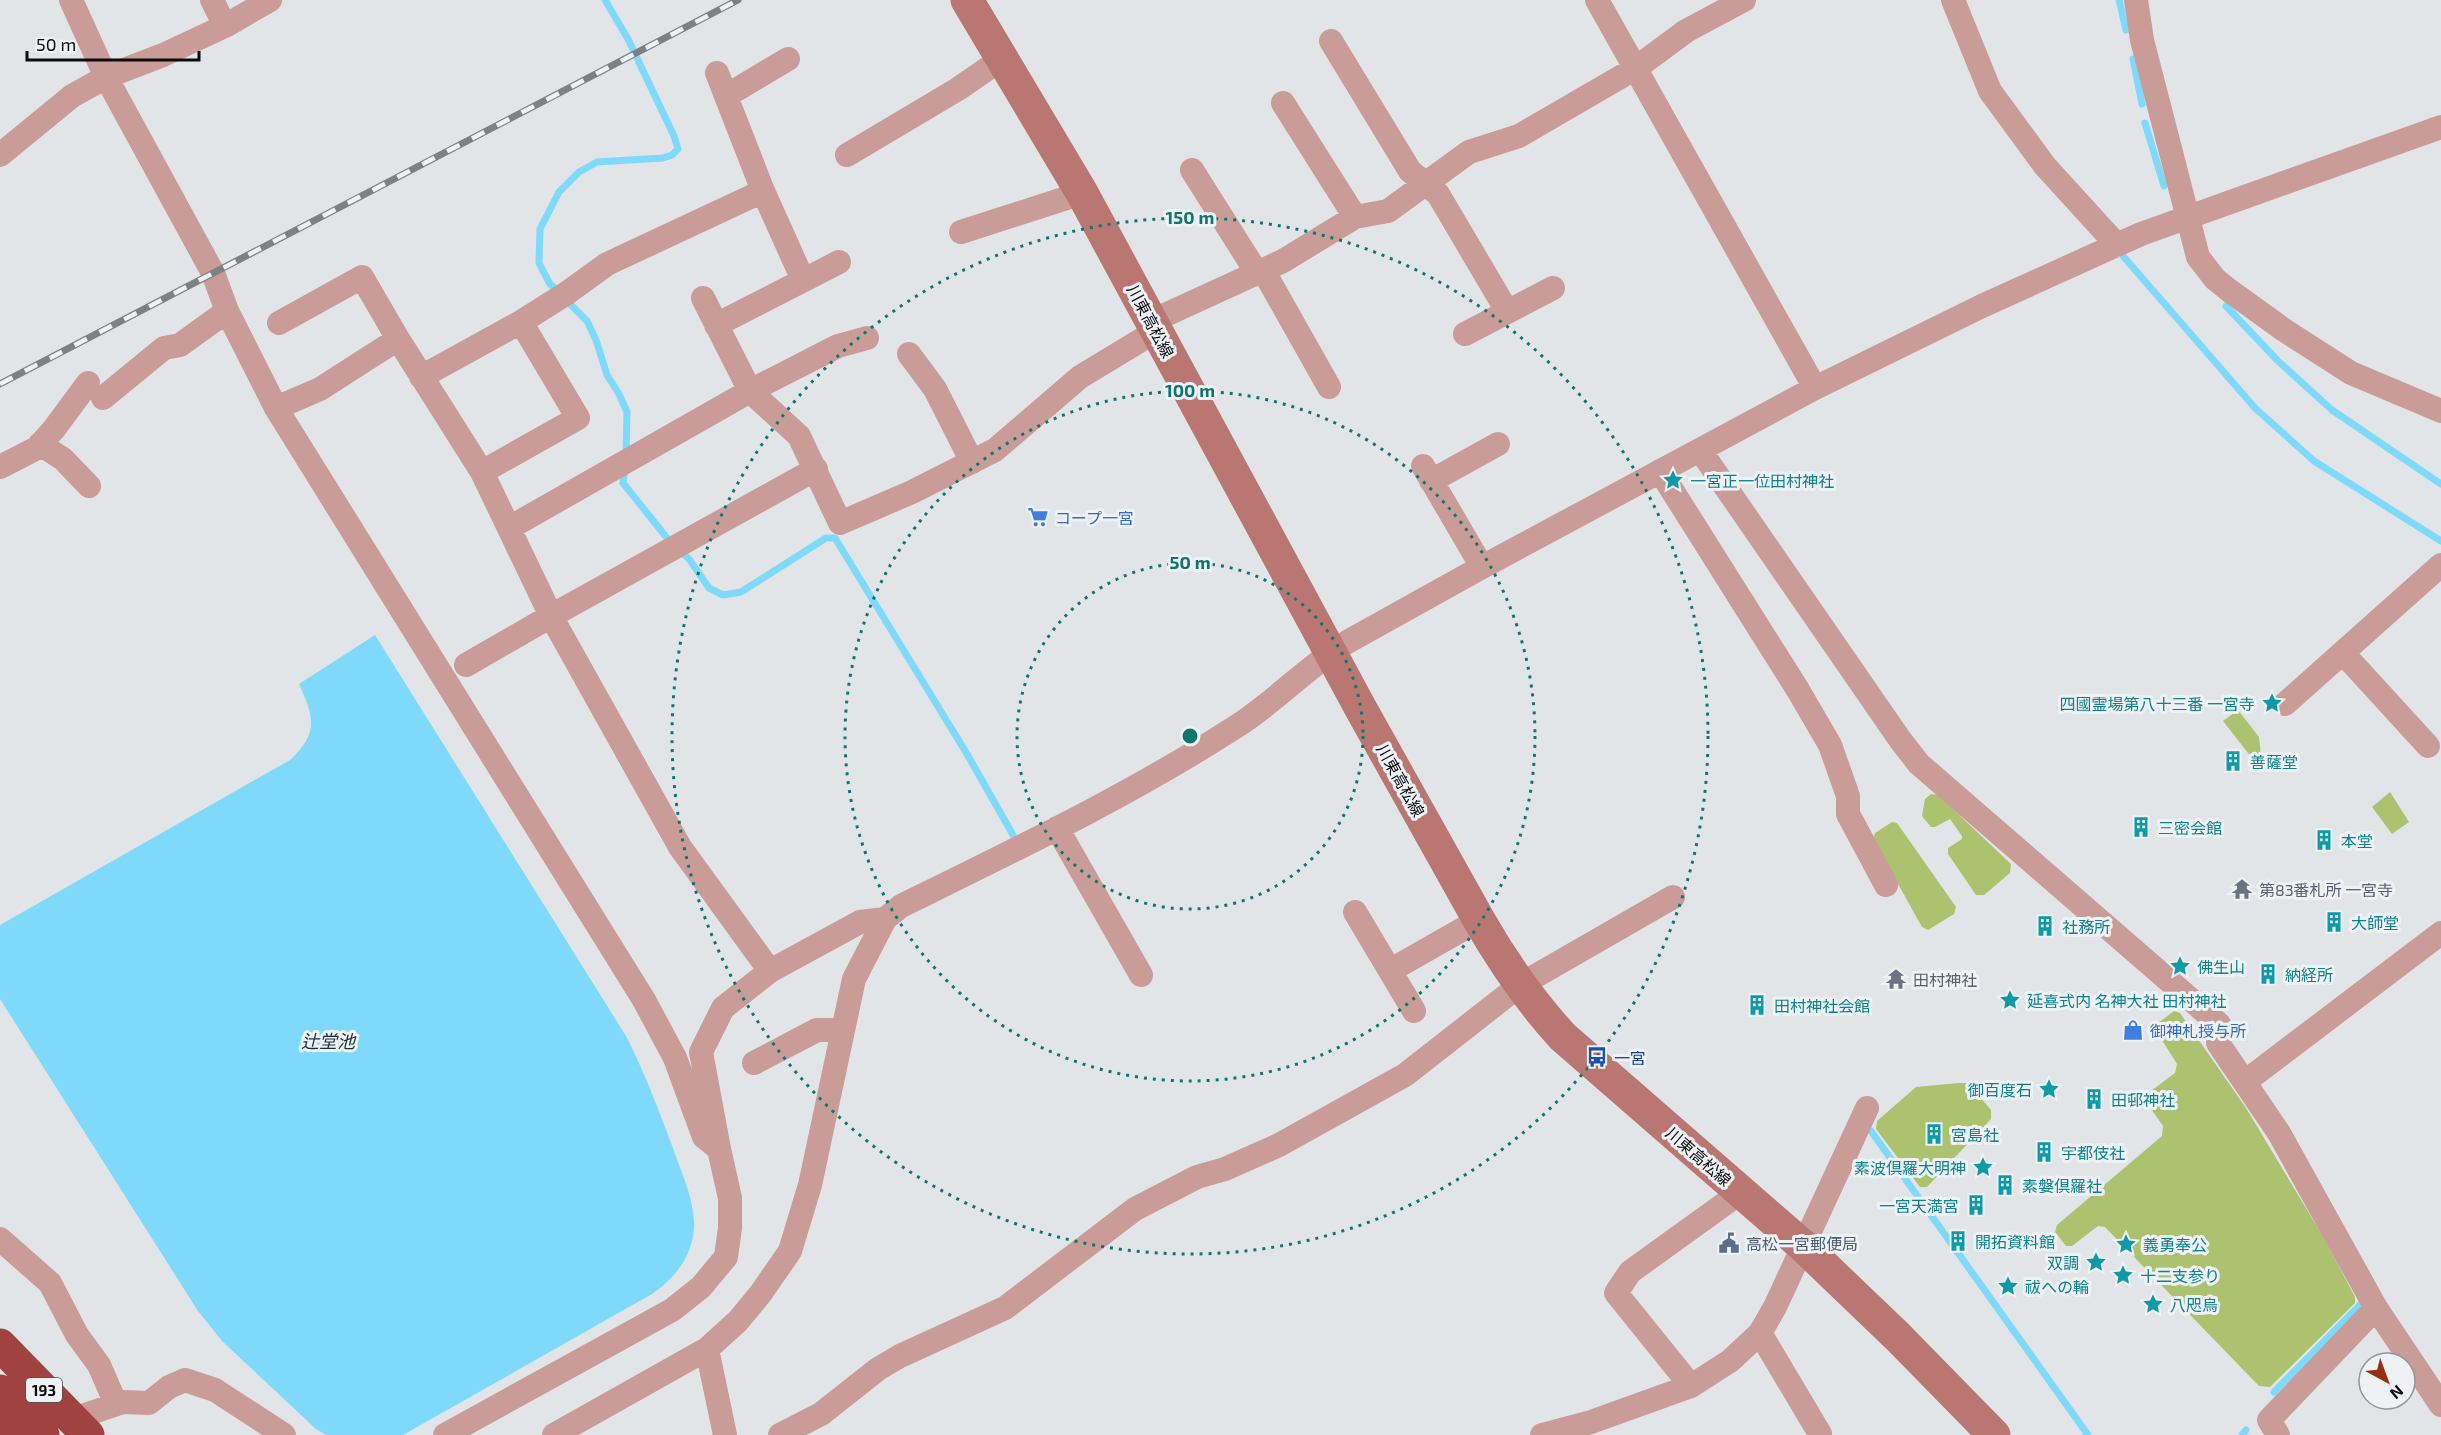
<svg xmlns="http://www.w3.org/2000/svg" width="2441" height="1435" viewBox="0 0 2441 1435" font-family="'Exo 2','Noto Sans JP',sans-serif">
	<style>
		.green { fill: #acc26f }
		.water { fill: #7ed9fb }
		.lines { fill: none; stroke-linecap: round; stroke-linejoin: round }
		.stream { stroke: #7ed9fb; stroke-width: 7 }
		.street { stroke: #ca9c97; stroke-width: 24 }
		.secondary { stroke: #ba7772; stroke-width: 33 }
		.highway { stroke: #a04340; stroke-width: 33 }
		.rail-casing { stroke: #7e8183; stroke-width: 7 }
		.rail { stroke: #eef2f5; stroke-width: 4.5; stroke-dasharray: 14; stroke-linecap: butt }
		.ring { fill: none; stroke: #0f766e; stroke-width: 3; stroke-dasharray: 3 6 }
		.labels { text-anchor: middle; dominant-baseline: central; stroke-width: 6; stroke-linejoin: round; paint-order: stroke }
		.shield { fill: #eef2f5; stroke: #4f5153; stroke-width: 1.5 }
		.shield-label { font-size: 15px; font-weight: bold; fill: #0b0c0d }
		.street-label { font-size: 16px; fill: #0b0c0d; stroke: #eef2f5 }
		.culture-label { font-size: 16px; fill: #0d838f; stroke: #eef2f5; text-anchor: start }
		.shop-label { font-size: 16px; fill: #366cbe; stroke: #eef2f5; text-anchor: start }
		.worship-label { font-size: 16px; fill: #5b616d; stroke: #eef2f5; text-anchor: start }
		.transit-label { font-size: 16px; fill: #164399; stroke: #eef2f5; text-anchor: start }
		.service-label { font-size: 16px; fill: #4e5e75; stroke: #eef2f5; text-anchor: start }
		.water-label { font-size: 18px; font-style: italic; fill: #1a2f37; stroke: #eef2f5 }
		.centre { fill: #0f766e; stroke: #eef2f5; stroke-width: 3 }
		.ring-label { font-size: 18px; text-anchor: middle; font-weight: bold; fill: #0f766e; stroke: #eef2f5; stroke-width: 6; stroke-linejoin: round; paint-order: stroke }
	</style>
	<rect width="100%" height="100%" fill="#e1e5e8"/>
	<path class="green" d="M 2238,710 L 2259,737 L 2262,764 L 2259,767 L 2223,721 Z
		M 2390,792 L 2409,822 L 2392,834 L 2372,807 Z
		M 1931,794 L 1938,795 L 2011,864 L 2010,873 L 1984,895 L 1976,895 L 1948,854 L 1948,848 L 1962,839 L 1962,836 L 1950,819 L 1935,827 L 1931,827 L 1922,816 L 1925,799 Z
		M 1892,822 L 1897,823 L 1956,907 L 1954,914 L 1928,930 L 1922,927 L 1873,839 L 1875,833 Z
		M 2174,1011 L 2180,1013 L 2246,1108 L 2324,1238 L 2355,1297 L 2355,1303 L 2270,1387 L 2259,1386 L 2105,1227 L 2098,1226 L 2072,1246 L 2066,1246 L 2055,1232 L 2057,1225 L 2162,1136 L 2163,1126 L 2145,1100 L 2147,1094 L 2175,1073 L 2177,1064 L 2157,1032 L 2158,1023 Z
		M 1959,1083 L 1968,1083 L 1991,1110 L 1991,1119 L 1927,1187 L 1920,1187 L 1876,1129 L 1877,1121 L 1916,1087 Z"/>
	<path class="water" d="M 375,635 L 626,1036 C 645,1073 659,1111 674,1151 C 682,1174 693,1197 694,1222 C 695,1253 676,1278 652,1294 L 403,1435 L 326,1435 L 316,1429 L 222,1341 L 198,1311 L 0,999 L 0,925 L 290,760 C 319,733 314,717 299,684 Z"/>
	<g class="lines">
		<path class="stream" d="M 605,0 L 628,39 L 674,136 L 678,149 L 672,155 L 663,158 L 597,162 L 579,172 L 559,192 L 540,229 L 539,263 L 550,284 L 587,321 L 596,340 L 607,375 L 619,394 L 627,412 L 626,455
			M 2119,0 L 2126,30
			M 2133,59 L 2142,104
			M 2145,123 L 2164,186
			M 2123,256 L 2255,408 L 2314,461 L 2441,541
			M 2226,306 L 2278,361 L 2332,410 L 2441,484
			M 625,469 L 623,483 L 671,543
			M 679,550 L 689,559 L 709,588 L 723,595 L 741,592 L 826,538 L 835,538 L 967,754 L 1013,835
			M 1871,1131 L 2088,1435
			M 2274,1392 L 2363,1302 L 2362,1299
			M 2242,1435 L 2246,1430"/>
		<path class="street" d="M 71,0 L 106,77 L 213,273 L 227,311 L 276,408 L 644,1000 L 675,1058 L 704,1137 L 719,1149
			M 212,0 L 225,26
			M 1597,0 L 1815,388
			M 1953,0 L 1990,91 L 2045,166 L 2117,245
			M 2136,0 L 2142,40 L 2198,257 L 2215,279 L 2230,291 L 2284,330 L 2351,373 L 2441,411
			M 1331,41 L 1410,171 L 1438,194 L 1507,311
			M 717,73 L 763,191 L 803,280
			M 726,96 L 788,59
			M 1283,103 L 1355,217
			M 0,155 L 72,96 L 106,77 L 163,55 L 225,26 L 270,0
			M 847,155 L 958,89 L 1003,58
			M 1192,170 L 1257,273
			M 961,232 L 1082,193
			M 1263,270 L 1329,387
			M 703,298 L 750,391 L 799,436 L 840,523 L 912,492 L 995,450 L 1080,377 L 1156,331
			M 1152,321 L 1283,261 L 1355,217 L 1388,211 L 1469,152 L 1519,136 L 1636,68 L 1686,31 L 1744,0
			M 279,323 L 362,277 L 398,339 L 482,472 L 551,616 L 680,847 L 770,971
			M 716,325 L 839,262
			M 1465,334 L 1553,288
			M 909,354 L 935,389 L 972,462
			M 421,377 L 521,322 L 567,293 L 607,264 L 763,191
			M 103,398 L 164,348 L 180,345 L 227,311
			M 276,408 L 320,389 L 398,339
			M 40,444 L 63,459 L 89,486
			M 1700,450 L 1901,741 L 1919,764 L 2219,1024 L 2218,1043 L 2279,1133 L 2376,1308 L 2441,1405
			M 1423,466 L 1482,567
			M 0,467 L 37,448 L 54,429 L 88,383
			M 1660,471 L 1798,690 L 1830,745 L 1848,796 L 1848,814 L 1886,885
			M 482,472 L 578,418 L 521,322
			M 1431,481 L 1498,444
			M 509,528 L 750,391 L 838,346 L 867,338
			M 2343,653 L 2428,746
			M 466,665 L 551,616 L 816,469
			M 2285,704 L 2441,565
			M 1057,828 L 1141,975
			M 1355,912 L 1414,1011
			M 1391,970 L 1479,920
			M 754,1063 L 817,1030 L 843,1030
			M 2246,1081 L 2441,933
			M 0,1239 L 50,1283 L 77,1335 L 99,1365 L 116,1404
			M 1760,1333 L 1820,1434
			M 707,1349 L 725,1435
			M 1691,1386 L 1616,1293 L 1630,1272 L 1741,1192
			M 73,1419 L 123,1402 L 149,1403 L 169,1387 L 185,1380 L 215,1390 L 284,1435
			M 445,1435 L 672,1310 L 701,1287 L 726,1257 L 730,1228 L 730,1198 L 719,1149 L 701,1052 L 723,1008 L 770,971 L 860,922 L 885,919
			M 554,1435 L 707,1349 L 738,1321 L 761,1293 L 790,1251 L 810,1185 L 854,979 L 885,919 L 901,906 C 1015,850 1130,795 1237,726 C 1276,701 1309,665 1349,641 L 1482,567 L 1815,388 L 1982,306 L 2141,234 L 2441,127
			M 780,1435 L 821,1414 L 878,1369 L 900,1356 L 1005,1308 L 1135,1209 L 1197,1177 L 1225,1169 L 1279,1145 L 1405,1075 L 1520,985 L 1673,897
			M 1542,1435 L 1591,1422 L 1691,1386 L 1730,1361 L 1760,1333 L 1775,1307 L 1867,1108
			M 2278,1435 L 2269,1420 L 2376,1308"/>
		<path class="secondary" d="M 967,0 L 1082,193 L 1361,709 L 1479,920 C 1503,962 1530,1001 1563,1037 L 1802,1245 L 1898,1337 L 1994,1435"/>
		<path class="highway" d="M 0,1345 L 88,1435
			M 0,1391 L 43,1435
			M 0,1426 L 9,1435"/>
		<g class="rail-casing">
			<path id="rail" d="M 0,384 L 738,0"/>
		</g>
		<use href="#rail" class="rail"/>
	</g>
	<g class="ring">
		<circle cx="1190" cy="736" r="173"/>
		<circle cx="1190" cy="736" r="345"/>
		<circle cx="1190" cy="736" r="518"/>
	</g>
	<defs>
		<g id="sight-bare" transform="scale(1.62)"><path d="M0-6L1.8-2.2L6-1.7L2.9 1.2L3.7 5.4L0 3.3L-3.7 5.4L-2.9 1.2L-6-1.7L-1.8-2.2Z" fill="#0f9aa8" stroke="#eef2f5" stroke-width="2.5" paint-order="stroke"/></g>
		<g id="supermarket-bare" transform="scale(1.62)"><path d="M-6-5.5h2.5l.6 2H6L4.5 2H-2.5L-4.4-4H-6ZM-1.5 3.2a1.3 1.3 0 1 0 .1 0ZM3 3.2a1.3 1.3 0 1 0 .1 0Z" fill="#3f7fe0" stroke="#eef2f5" stroke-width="2.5" paint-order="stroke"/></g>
		<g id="building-bare" transform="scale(1.62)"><path d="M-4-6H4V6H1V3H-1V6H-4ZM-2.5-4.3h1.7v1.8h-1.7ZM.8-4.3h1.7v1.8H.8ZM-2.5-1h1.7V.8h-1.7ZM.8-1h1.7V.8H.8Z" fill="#0f9aa8" stroke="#eef2f5" stroke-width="2.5" paint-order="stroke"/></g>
		<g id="temple-bare" transform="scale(1.62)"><path d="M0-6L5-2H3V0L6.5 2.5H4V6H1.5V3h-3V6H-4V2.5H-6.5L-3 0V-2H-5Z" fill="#6b7280" stroke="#eef2f5" stroke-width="2.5" paint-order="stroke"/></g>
		<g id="shop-bare" transform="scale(1.62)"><path d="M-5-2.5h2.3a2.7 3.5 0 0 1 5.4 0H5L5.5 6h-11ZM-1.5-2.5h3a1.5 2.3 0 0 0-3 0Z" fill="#3f7fe0" stroke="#eef2f5" stroke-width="2.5" paint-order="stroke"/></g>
		<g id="bus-bare" transform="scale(1.62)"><path d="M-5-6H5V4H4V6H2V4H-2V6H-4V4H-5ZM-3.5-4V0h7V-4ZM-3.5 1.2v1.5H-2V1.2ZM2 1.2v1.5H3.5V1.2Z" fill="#1a4fb4" stroke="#eef2f5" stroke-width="2.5" paint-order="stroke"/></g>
		<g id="civic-bare" transform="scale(1.62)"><path d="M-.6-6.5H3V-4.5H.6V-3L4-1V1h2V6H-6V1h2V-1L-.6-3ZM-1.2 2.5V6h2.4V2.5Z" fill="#5c6f8a" stroke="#eef2f5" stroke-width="2.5" paint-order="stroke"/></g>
	</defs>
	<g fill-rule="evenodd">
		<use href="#sight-bare" x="1673" y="480"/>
		<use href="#supermarket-bare" x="1038" y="517"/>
		<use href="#sight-bare" x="2272" y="703"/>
		<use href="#building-bare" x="2233" y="761"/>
		<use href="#building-bare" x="2141" y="827"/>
		<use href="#building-bare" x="2324" y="840"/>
		<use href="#temple-bare" x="2242" y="889"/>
		<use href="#building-bare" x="2334" y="922"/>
		<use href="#building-bare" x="2045" y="926"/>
		<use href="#sight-bare" x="2180" y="966"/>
		<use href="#building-bare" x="2268" y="974"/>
		<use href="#temple-bare" x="1896" y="979"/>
		<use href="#sight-bare" x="2010" y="1000"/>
		<use href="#building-bare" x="1757" y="1005"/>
		<use href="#shop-bare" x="2133" y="1030"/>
		<use href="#bus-bare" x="1597" y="1057"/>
		<use href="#sight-bare" x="2049" y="1089"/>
		<use href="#building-bare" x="2094" y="1099"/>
		<use href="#building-bare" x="1934" y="1134"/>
		<use href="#building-bare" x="2044" y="1152"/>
		<use href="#sight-bare" x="1983" y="1167"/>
		<use href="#building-bare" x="2005" y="1185"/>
		<use href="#building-bare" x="1976" y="1205"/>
		<use href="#building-bare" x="1958" y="1241"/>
		<use href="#civic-bare" x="1729" y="1243"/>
		<use href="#sight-bare" x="2126" y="1244"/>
		<use href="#sight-bare" x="2096" y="1262"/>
		<use href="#sight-bare" x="2123" y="1275"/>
		<use href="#sight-bare" x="2008" y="1286"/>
		<use href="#sight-bare" x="2153" y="1304"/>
	</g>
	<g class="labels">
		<rect class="shield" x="26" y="1378" width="36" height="24" rx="4.5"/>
		<g class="shield-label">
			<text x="44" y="1390">193</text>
		</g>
		<g class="street-label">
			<text transform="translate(1151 321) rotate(62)">川東高松線</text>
			<text transform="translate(1401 780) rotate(61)">川東高松線</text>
			<text transform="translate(1699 1156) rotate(41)">川東高松線</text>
		</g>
		<g class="culture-label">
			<text x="1690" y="480">一宮正一位田村神社</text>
			<text x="2255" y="703" text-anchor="end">四國霊場第八十三番 一宮寺</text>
			<text x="2250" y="761">善薩堂</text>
			<text x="2158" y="827">三密会館</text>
			<text x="2341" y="840">本堂</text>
			<text x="2351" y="922">大師堂</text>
			<text x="2062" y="926">社務所</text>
			<text x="2197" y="966">佛生山</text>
			<text x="2285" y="974">納経所</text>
			<text x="2027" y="1000">延喜式内 名神大社 田村神社</text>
			<text x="1774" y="1005">田村神社会館</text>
			<text x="2032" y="1089" text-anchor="end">御百度石</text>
			<text x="2111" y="1099">田邨神社</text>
			<text x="1951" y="1134">宮島社</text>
			<text x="2061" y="1152">宇都伎社</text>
			<text x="1966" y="1167" text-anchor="end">素波倶羅大明神</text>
			<text x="2022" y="1185">素媻倶羅社</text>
			<text x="1959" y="1205" text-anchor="end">一宮天満宮</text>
			<text x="1975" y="1241">開拓資料館</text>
			<text x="2143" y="1244">義勇奉公</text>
			<text x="2079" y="1262" text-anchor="end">双調</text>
			<text x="2140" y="1275">十二支参り</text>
			<text x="2025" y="1286">祓への輪</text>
			<text x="2170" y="1304">八咫烏</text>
		</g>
		<g class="shop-label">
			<text x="1055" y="517">コープ一宮</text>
			<text x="2150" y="1030">御神札授与所</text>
		</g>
		<g class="worship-label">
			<text x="2259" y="889">第83番札所 一宮寺</text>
			<text x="1913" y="979">田村神社</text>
		</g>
		<g class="transit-label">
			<text x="1614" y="1057">一宮</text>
		</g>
		<g class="service-label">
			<text x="1746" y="1243">高松一宮郵便局</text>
		</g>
		<g class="water-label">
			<text x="328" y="1041">辻堂池</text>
		</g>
	</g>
	<circle cx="1190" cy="736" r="9" class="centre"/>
	<g class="ring-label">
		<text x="1190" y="224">150 m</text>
		<text x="1190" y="397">100 m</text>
		<text x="1190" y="569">50 m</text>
	</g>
	<g transform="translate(2387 1381) rotate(139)"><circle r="28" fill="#eef2f5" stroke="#939698" stroke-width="1.5"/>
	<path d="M0-4.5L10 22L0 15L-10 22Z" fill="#972f15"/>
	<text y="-9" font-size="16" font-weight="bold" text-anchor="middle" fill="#0b0c0d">N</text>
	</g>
	<path d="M27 51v9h172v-9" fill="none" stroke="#0b0c0d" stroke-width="3"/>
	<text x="36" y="51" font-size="18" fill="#0b0c0d" stroke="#eef2f5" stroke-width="4.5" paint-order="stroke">50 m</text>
</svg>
